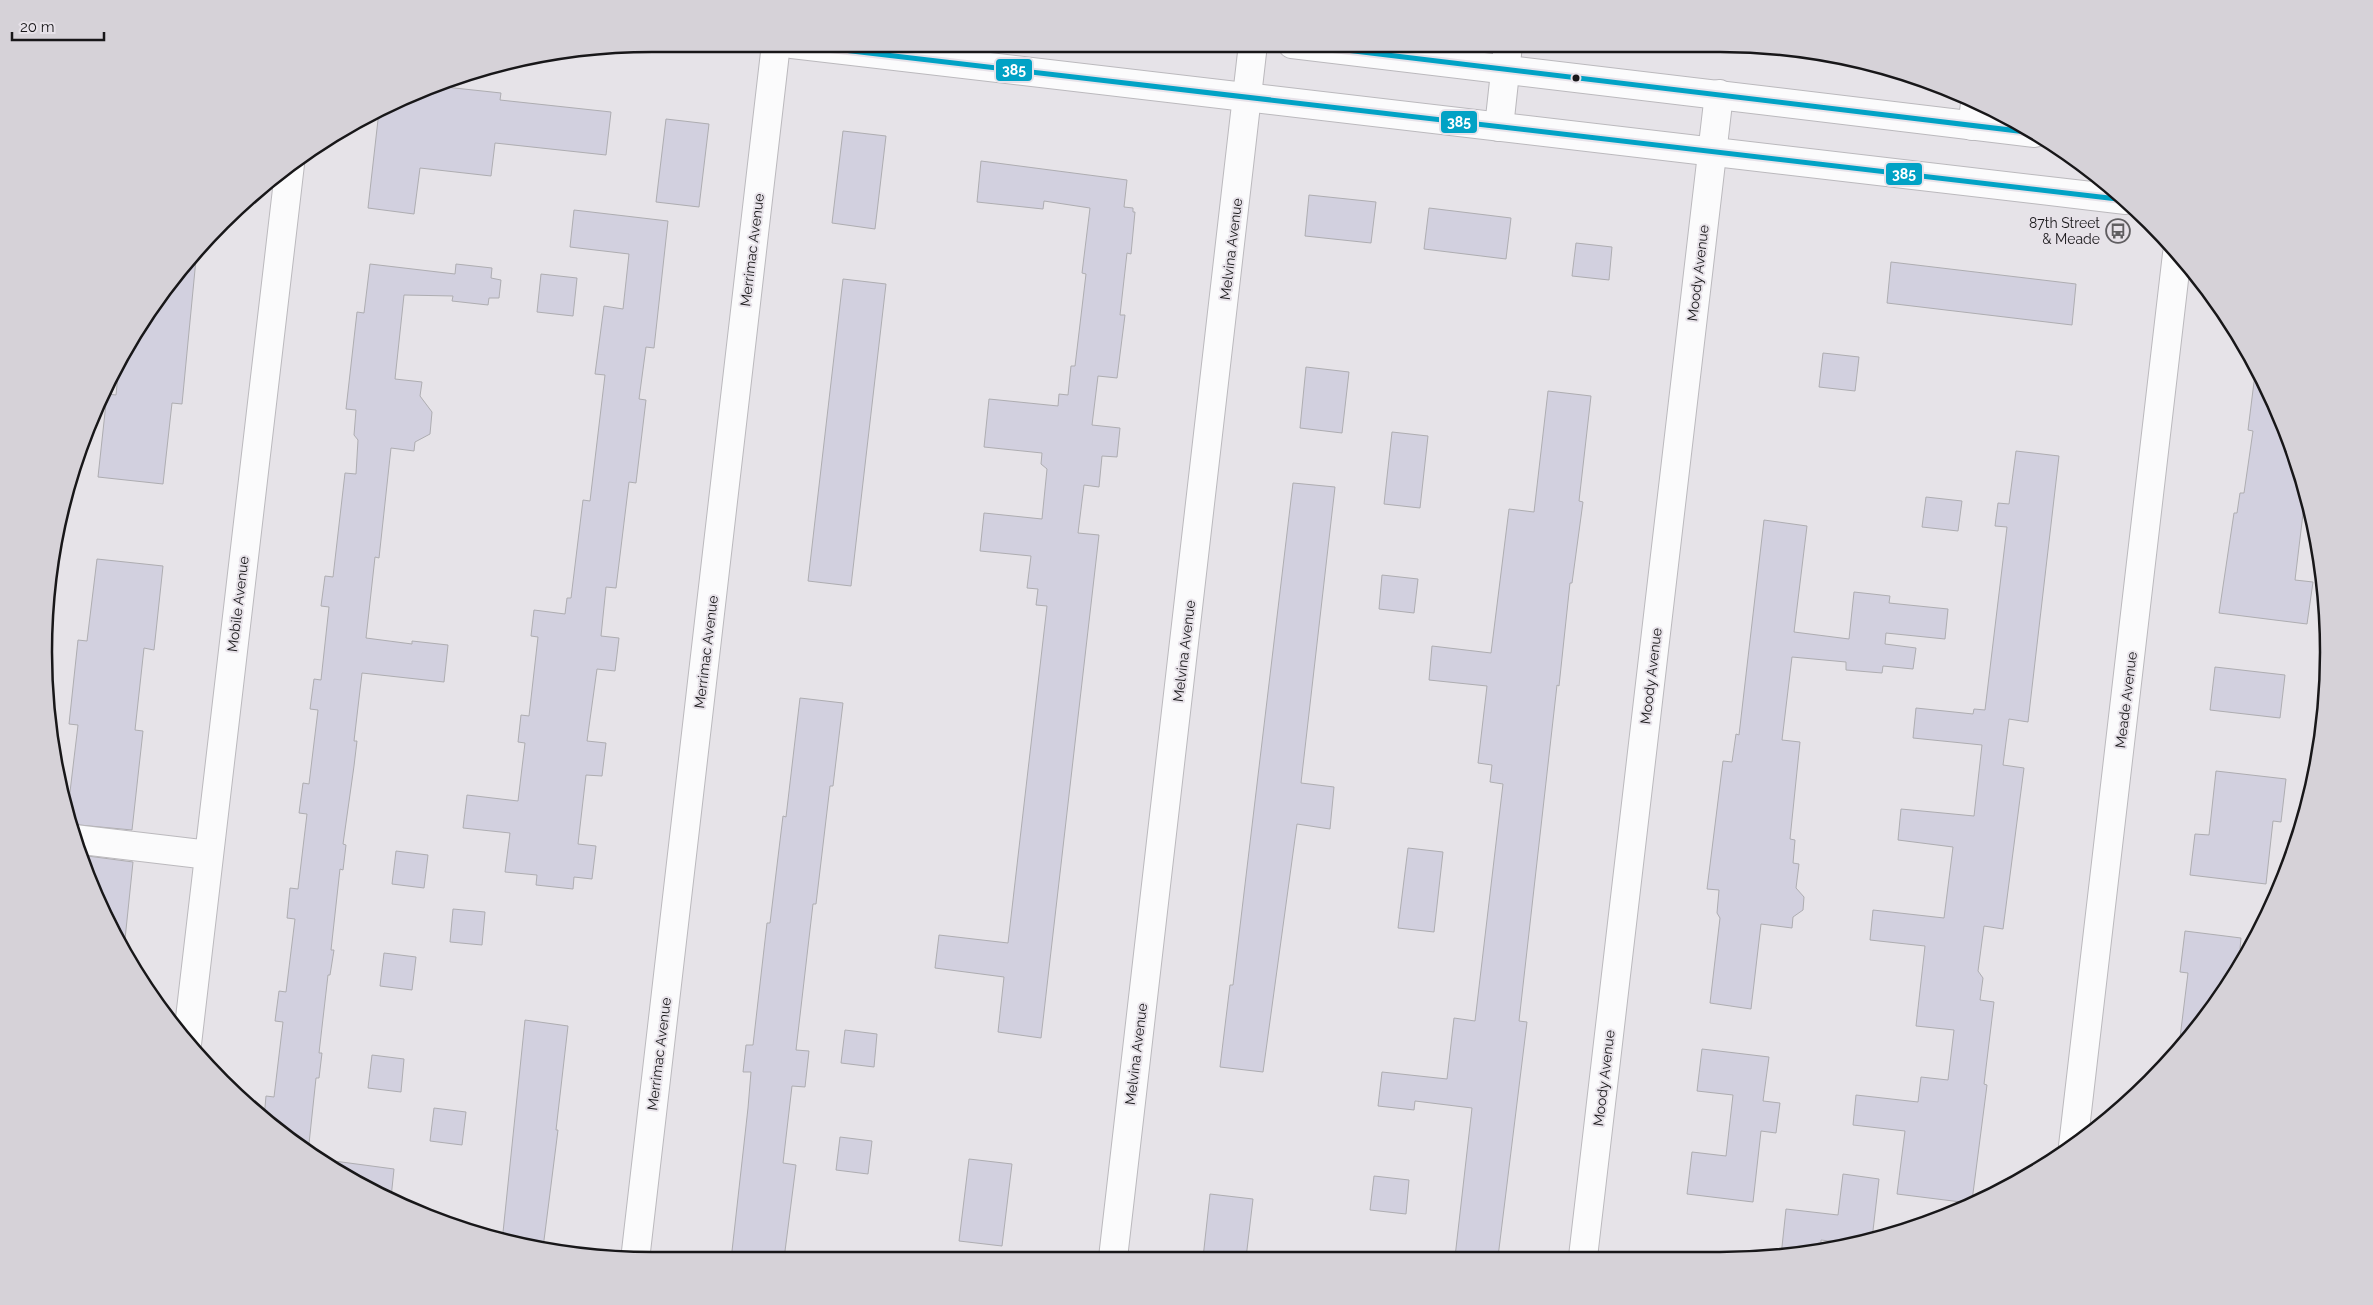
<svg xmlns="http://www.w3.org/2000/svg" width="2373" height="1305" viewBox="0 0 2373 1305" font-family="Raleway,sans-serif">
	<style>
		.building { fill: #d2d0df; stroke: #aeadb1 }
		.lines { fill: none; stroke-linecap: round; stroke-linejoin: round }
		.minor-casing { stroke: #bbb9bd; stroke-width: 30 }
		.major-casing { stroke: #bbb9bd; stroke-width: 30 }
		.minor { stroke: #fbfbfc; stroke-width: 28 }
		.major { stroke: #fbfbfc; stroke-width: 28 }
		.bus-1-casing { stroke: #e7e2e9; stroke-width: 9 }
		.bus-1 { stroke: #01a2c5; stroke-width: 5 }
		.bus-dot { fill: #181719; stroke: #e7e2e9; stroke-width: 2 }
		.labels { text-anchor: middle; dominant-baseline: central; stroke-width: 4; stroke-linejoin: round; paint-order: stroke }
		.poi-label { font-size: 14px; fill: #181719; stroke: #e7e2e9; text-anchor: end }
		.street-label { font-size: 14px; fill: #181719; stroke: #e7e2e9 }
		.rim { fill: none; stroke: #181719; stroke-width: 2.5 }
		.line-badge { stroke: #e7e2e9; stroke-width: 2 }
		.badge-label { font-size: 14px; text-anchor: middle; font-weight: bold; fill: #fff }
	</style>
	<rect width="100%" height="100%" fill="#e6e3e8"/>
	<path class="building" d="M 436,86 L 501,93 L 500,100 L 611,112 L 606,155 L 495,143 L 491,176 L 420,168 L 414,214 L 368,208 L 379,111 Z
		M 666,119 L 709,124 L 699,207 L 656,202 Z
		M 843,131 L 886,136 L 875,229 L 832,223 Z
		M 981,161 L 1127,180 L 1124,207 L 1133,208 L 1133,212 L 1135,212 L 1131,254 L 1127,253 L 1120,315 L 1125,315 L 1117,378 L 1098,376 L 1092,425 L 1120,428 L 1117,457 L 1102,456 L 1099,487 L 1084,485 L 1078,533 L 1099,535 L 1041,1038 L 998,1032 L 1004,977 L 935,968 L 939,935 L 1008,943 L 1047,606 L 1036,605 L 1038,589 L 1027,588 L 1031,556 L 980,551 L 984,513 L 1042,519 L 1047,469 L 1041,464 L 1042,453 L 984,447 L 989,399 L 1058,406 L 1059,394 L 1068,395 L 1071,366 L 1075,366 L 1086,274 L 1082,273 L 1090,208 L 1044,201 L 1043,209 L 977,202 Z
		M 1309,195 L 1376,202 L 1371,243 L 1305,236 Z
		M 1429,208 L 1511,218 L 1506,259 L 1424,249 Z
		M 574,210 L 668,221 L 654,348 L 646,347 L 639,399 L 646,400 L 636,483 L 629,482 L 616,588 L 606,587 L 601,636 L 619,638 L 615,671 L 597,669 L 587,741 L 606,743 L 602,776 L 586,775 L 578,844 L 596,846 L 592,879 L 574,877 L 573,889 L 536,885 L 537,875 L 505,872 L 510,833 L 463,828 L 467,795 L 518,801 L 525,743 L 518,742 L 521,715 L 529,716 L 538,637 L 531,636 L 534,610 L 565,614 L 567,598 L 571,598 L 583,500 L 590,501 L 605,375 L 595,374 L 604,306 L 623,309 L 629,254 L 570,247 Z
		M 1576,243 L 1612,247 L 1609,280 L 1572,276 Z
		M 197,249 L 182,404 L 172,403 L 163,484 L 98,477 L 107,394 L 116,395 L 119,365 L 146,315 Z
		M 1891,262 L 2076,284 L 2072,325 L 1887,303 Z
		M 370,264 L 455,274 L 456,264 L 492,268 L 491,278 L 501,280 L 499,298 L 489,298 L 488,305 L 452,301 L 453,296 L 404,295 L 395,379 L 422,382 L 420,396 L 432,412 L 430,434 L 415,442 L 414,451 L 391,448 L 379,558 L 375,557 L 366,638 L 412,644 L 412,641 L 448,645 L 444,682 L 362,673 L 354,741 L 357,741 L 354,766 L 343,844 L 346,845 L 343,870 L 340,869 L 331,950 L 334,950 L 330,975 L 328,975 L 319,1053 L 322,1053 L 319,1078 L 316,1078 L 308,1153 L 282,1135 L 264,1118 L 266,1096 L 274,1097 L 283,1022 L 275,1021 L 279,991 L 286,992 L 295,919 L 287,918 L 290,888 L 298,889 L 307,814 L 299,813 L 303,783 L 309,784 L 318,710 L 310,709 L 314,679 L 321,680 L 329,607 L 321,606 L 325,576 L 333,577 L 345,473 L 356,474 L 358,440 L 354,435 L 356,410 L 346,409 L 357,312 L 364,313 Z
		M 541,274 L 577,278 L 573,316 L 537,312 Z
		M 843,279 L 886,284 L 851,586 L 808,581 Z
		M 1823,353 L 1859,357 L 1855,391 L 1819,387 Z
		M 2256,366 L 2266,383 L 2306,489 L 2295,580 L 2313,582 L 2307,624 L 2219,613 L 2234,513 L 2237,513 L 2240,493 L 2244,493 L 2253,431 L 2248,430 Z
		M 1306,367 L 1349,372 L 1342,433 L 1300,428 Z
		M 1548,391 L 1591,396 L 1579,501 L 1583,502 L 1572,583 L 1570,583 L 1559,686 L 1557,685 L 1519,1021 L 1527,1022 L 1498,1257 L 1455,1257 L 1472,1108 L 1415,1101 L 1414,1110 L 1378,1106 L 1382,1072 L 1447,1079 L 1454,1018 L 1475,1021 L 1503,784 L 1490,782 L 1492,765 L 1478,763 L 1487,686 L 1429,680 L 1432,646 L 1491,653 L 1509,509 L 1534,512 Z
		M 1392,432 L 1428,436 L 1420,508 L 1384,504 Z
		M 2016,451 L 2059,456 L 2028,722 L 2009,719 L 2003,765 L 2024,768 L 2003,929 L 1984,926 L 1978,971 L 1983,978 L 1980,1000 L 1994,1002 L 1984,1084 L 1987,1085 L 1972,1201 L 1969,1203 L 1897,1194 L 1905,1131 L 1853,1125 L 1856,1095 L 1918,1102 L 1921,1077 L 1948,1080 L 1954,1030 L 1916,1026 L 1925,946 L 1870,940 L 1873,910 L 1944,918 L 1953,847 L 1898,840 L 1901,809 L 1974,816 L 1982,745 L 1913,738 L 1916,708 L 1973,714 L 1974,709 L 1985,710 L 2007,527 L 1995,526 L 1998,503 L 2009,504 Z
		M 1293,483 L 1335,487 L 1301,783 L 1334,787 L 1330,829 L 1297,824 L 1263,1072 L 1220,1067 L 1230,985 L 1233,985 Z
		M 1926,497 L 1962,501 L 1958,531 L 1922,527 Z
		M 1764,520 L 1807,526 L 1794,632 L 1849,639 L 1854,592 L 1890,596 L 1889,603 L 1948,609 L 1945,639 L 1886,633 L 1885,644 L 1916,648 L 1913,669 L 1883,666 L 1882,673 L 1846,670 L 1846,662 L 1792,657 L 1782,740 L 1800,742 L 1790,839 L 1795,840 L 1793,863 L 1799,864 L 1796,888 L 1804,897 L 1803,910 L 1793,917 L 1792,928 L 1761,924 L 1751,1009 L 1710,1003 L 1720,918 L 1717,913 L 1719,890 L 1707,889 L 1723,761 L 1732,762 L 1736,734 L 1739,735 Z
		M 97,559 L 163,566 L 154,650 L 144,648 L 135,730 L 143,731 L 132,830 L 69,824 L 67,817 L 78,725 L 69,724 L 78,640 L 87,641 Z
		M 1382,575 L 1418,579 L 1414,613 L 1379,609 Z
		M 2215,667 L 2285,675 L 2280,718 L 2210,710 Z
		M 800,698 L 843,703 L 833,786 L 830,786 L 816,904 L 813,904 L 796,1050 L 809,1051 L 805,1087 L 792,1086 L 783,1163 L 796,1165 L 784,1259 L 731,1260 L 748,1108 L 751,1072 L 743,1072 L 746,1045 L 753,1045 L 767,923 L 770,923 L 783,816 L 786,817 Z
		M 2216,771 L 2286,779 L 2281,822 L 2273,821 L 2266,884 L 2190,875 L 2195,834 L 2209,835 Z
		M 1408,848 L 1443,852 L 1434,932 L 1398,928 Z
		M 396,851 L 428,855 L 424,888 L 392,884 Z
		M 80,855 L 133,862 L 124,949 L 90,886 Z
		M 453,909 L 485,912 L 482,945 L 450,942 Z
		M 2185,931 L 2241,938 L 2240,949 L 2251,950 L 2178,1054 L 2188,973 L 2180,972 Z
		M 384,953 L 416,957 L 412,990 L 380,986 Z
		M 525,1020 L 568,1026 L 556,1130 L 558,1130 L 543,1248 L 502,1242 Z
		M 845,1030 L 877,1034 L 874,1067 L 841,1063 Z
		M 1702,1049 L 1769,1057 L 1763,1101 L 1780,1103 L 1776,1133 L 1761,1131 L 1753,1202 L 1687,1194 L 1692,1152 L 1726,1156 L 1733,1095 L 1697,1091 Z
		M 372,1055 L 404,1059 L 401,1092 L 368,1088 Z
		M 434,1108 L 466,1112 L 462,1145 L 430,1141 Z
		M 840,1137 L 872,1141 L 868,1174 L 836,1170 Z
		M 319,1159 L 394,1169 L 391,1198 L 348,1180 Z
		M 969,1159 L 1012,1164 L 1002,1246 L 959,1241 Z
		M 1843,1174 L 1879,1179 L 1872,1239 L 1853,1244 L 1821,1240 L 1821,1251 L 1800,1256 L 1781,1256 L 1786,1209 L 1838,1215 Z
		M 1374,1176 L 1409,1180 L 1406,1214 L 1370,1210 Z
		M 1210,1194 L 1253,1199 L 1246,1258 L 1203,1258 Z"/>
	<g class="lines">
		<g class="minor-casing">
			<path id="minor" d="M 1972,126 L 1975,104
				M 1499,127 L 1508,45
				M 74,839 L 209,855
				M 187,1044 L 290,164
				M 2073,1146 L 2177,254
				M 1583,1257 L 1719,94
				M 1113,1258 L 1253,44
				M 635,1260 L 776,44"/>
		</g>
		<g class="major-casing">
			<path id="major" d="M 792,44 L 2126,200
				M 1292,44 L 2035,133"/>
		</g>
		<use href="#minor" class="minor"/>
		<use href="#major" class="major"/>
		<g class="bus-1-casing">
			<path id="bus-1" d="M 792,44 L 2126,200
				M 1296,44 L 2035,133"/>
		</g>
		<use href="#bus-1" class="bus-1"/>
	</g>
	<defs>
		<g id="bus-ring" transform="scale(1.25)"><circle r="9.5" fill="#e7e2e9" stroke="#605e61" stroke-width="1.5"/><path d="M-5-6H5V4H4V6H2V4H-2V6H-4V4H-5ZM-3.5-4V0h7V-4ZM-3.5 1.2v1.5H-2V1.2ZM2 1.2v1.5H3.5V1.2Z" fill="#605e61"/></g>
	</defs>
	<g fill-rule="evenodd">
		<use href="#bus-ring" x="2118" y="231"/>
	</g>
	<circle class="bus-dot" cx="1576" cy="78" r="4.5"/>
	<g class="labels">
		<g class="poi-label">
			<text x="2100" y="223">87th Street<tspan x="2100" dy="16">&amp; Meade</tspan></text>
		</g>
		<g class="street-label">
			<text transform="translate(1231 249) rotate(-83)">Melvina Avenue</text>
			<text transform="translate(752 250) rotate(-83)">Merrimac Avenue</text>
			<text transform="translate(1698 273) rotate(-83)">Moody Avenue</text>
			<text transform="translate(238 604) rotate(-83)">Mobile Avenue</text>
			<text transform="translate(1184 651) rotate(-83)">Melvina Avenue</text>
			<text transform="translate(706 652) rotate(-83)">Merrimac Avenue</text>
			<text transform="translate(1651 676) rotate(-83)">Moody Avenue</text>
			<text transform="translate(2126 700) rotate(-83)">Meade Avenue</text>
			<text transform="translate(659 1054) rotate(-83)">Merrimac Avenue</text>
			<text transform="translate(1136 1054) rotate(-83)">Melvina Avenue</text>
			<text transform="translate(1604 1078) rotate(-83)">Moody Avenue</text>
		</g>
	</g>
	<path d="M0 0H2373V1305H0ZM652 52H1720A600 600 0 0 1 2320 652V652A600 600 0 0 1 1720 1252H652A600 600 0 0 1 52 652V652A600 600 0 0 1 652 52Z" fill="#d6d2d8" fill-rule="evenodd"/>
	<path class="rim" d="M652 52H1720A600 600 0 0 1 2320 652V652A600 600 0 0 1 1720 1252H652A600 600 0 0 1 52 652V652A600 600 0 0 1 652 52Z"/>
	<g class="line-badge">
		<rect x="995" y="58" width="38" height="24" rx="5" fill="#01a2c5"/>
		<rect x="1440" y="110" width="38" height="24" rx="5" fill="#01a2c5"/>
		<rect x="1885" y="162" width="38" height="24" rx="5" fill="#01a2c5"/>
	</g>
	<g class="badge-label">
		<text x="1014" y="75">385</text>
		<text x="1459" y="127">385</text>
		<text x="1904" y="179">385</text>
	</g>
	<path d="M12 32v8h92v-8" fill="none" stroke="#181719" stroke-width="2.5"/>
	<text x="20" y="32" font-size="15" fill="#181719" stroke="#e7e2e9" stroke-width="4" paint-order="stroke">20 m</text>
</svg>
